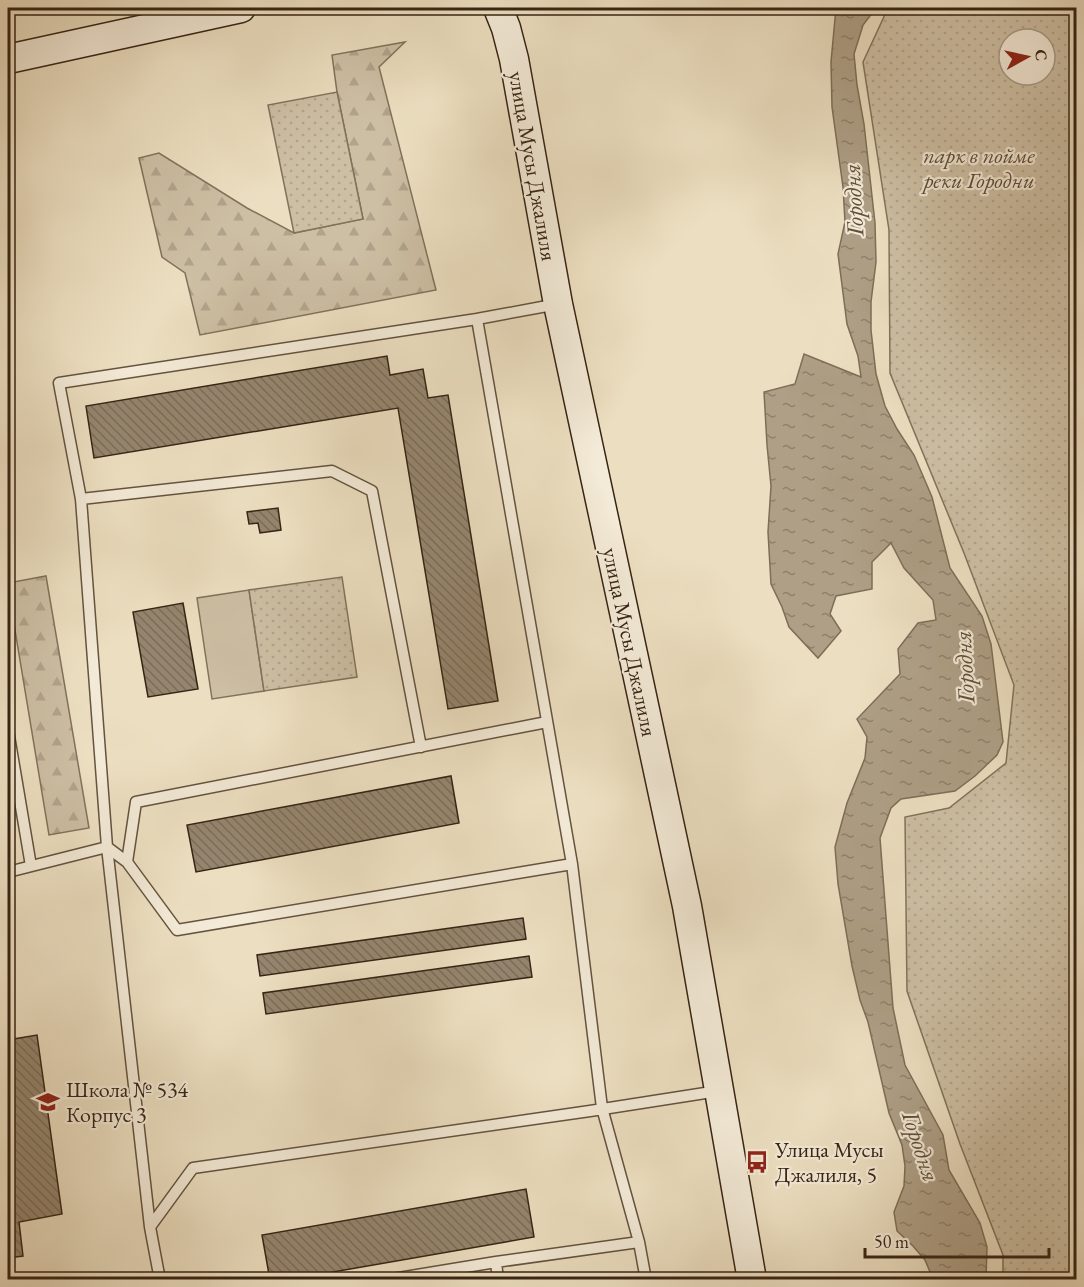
<svg xmlns="http://www.w3.org/2000/svg" width="1084" height="1287" viewBox="0 0 1084 1287" font-family="'EB Garamond',serif">
	<style>
		.green { fill: #cdbfa4; stroke: #82725c; stroke-width: 1.5 }
		.forest { fill: url(#forest-firs); stroke: #82725c; stroke-width: 1.5 }
		.park { fill: url(#park-dots); stroke: #82725c; stroke-width: 1.5; fill-rule: evenodd }
		.water { fill: url(#water-ripples); stroke: #7e6e58; stroke-width: 1.5 }
		.building { fill: url(#building-back-hatch); stroke: #372414; stroke-width: 1.5 }
		.lines { fill: none; stroke-linecap: round; stroke-linejoin: round }
		.lane-casing { stroke: #64533f; stroke-width: 13 }
		.secondary-casing { stroke: #372414; stroke-width: 31 }
		.lane { stroke: #f3ead7; stroke-width: 10 }
		.secondary { stroke: #f3ead7; stroke-width: 28 }
		.labels { text-anchor: middle; dominant-baseline: central; stroke-width: 4.5; stroke-linejoin: round; paint-order: stroke }
		.park-label { font-size: 22px; font-style: italic; fill: #5c4b38; stroke: #f3ead7 }
		.street-label { font-size: 22px; fill: #372414; stroke: #f3ead7 }
		.poi-label { font-size: 22px; fill: #372414; stroke: #f3ead7; text-anchor: start }
		.water-label { font-size: 24px; font-style: italic; fill: #614f3c; stroke: #f3ead7 }
	</style>
	<defs>
		<pattern id="forest-firs" width="22" height="20" patternUnits="userSpaceOnUse" patternTransform="scale(1.5)"><rect width="22" height="20" fill="#cdbfa4"/><path d="M5 1l3.5 6h-7zM16 11l3.5 6h-7z" fill="#b1a48c"/></pattern>
		<pattern id="park-dots" width="8" height="8" patternUnits="userSpaceOnUse" patternTransform="scale(1.5)"><rect width="8" height="8" fill="#cdbfa4"/><path d="M2 2h.1M6 6h.1" fill="none" stroke="#b1a48c" stroke-width="1.8" stroke-linecap="round"/></pattern>
		<pattern id="water-ripples" width="26" height="14" patternUnits="userSpaceOnUse" patternTransform="scale(1.5)"><rect width="26" height="14" fill="#ae9f86"/><path d="M2 4q2-2 4 0t4 0M15 11q2-2 4 0t4 0" fill="none" stroke="#8e816c"/></pattern>
		<pattern id="building-back-hatch" width="6" height="6" patternUnits="userSpaceOnUse" patternTransform="scale(1.5)"><rect width="6" height="6" fill="#95856e"/><path d="M-1 5l2 2M0 0l6 6M5-1l2 2" fill="none" stroke="#7a6d59"/></pattern>
	</defs>
	<rect width="100%" height="100%" fill="#ecdfc1"/>
	<filter id="stains"><feTurbulence type="fractalNoise" baseFrequency=".00333" numOctaves="4"/><feColorMatrix values="0 0 0 0 .2 0 0 0 0 .09 0 0 0 0 .02 0 0 0 .5 -.17"/></filter>
	<radialGradient id="worn" r=".72"><stop offset=".6" stop-color="#630" stop-opacity="0"/><stop offset="1" stop-color="#630" stop-opacity=".3"/></radialGradient>
	<path class="green" d="M 249,590 L 264,691 L 212,699 L 197,598 Z"/>
	<path class="forest" d="M 405,42 L 379,67 L 436,290 L 200,335 L 185,273 L 162,257 L 139,158 L 159,153 L 247,208 L 294,233 L 363,219 L 337,92 L 332,55 Z
		M 46,576 L 89,828 L 49,835 L 8,588 L 8,583 Z"/>
	<path class="park" d="M 888,8 L 1076,8 L 1076,1279 L 1003,1279 L 1003,1255 L 960,1144 L 907,991 L 905,817 L 949,808 L 1006,763 L 1014,685 L 964,553 L 890,373 L 889,230 L 863,62 ZM 1009,39 L 1045,39 L 1045,75 L 1009,75 Z
		M 337,92 L 363,219 L 294,233 L 268,105 Z
		M 342,577 L 357,677 L 264,691 L 249,590 Z"/>
	<path class="water" d="M 836,8 L 876,8 L 863,25 L 854,54 L 857,85 L 864,124 L 875,223 L 876,262 L 871,302 L 871,330 L 876,374 L 885,406 L 897,429 L 914,455 L 932,497 L 950,568 L 982,616 L 991,644 L 1003,742 L 997,755 L 975,776 L 955,791 L 901,799 L 891,808 L 880,838 L 893,1008 L 905,1065 L 943,1135 L 949,1170 L 980,1223 L 987,1247 L 986,1279 L 933,1279 L 925,1260 L 913,1246 L 897,1231 L 894,1212 L 904,1186 L 905,1166 L 902,1145 L 889,1113 L 868,1022 L 860,1000 L 852,966 L 838,884 L 835,847 L 847,803 L 865,758 L 867,737 L 857,719 L 900,674 L 898,649 L 918,623 L 936,620 L 933,600 L 904,568 L 891,543 L 872,562 L 872,589 L 836,596 L 830,614 L 841,631 L 818,658 L 789,627 L 782,607 L 771,584 L 768,532 L 771,486 L 767,445 L 764,392 L 795,384 L 804,354 L 861,377 L 858,356 L 847,324 L 838,254 L 845,222 L 843,187 L 832,107 L 831,62 Z"/>
	<path class="building" d="M 387,356 L 390,375 L 423,369 L 428,398 L 448,395 L 498,701 L 448,709 L 398,408 L 94,458 L 86,406 Z
		M 278,508 L 281,530 L 260,533 L 258,523 L 249,524 L 247,512 Z
		M 183,603 L 198,689 L 148,697 L 133,612 Z
		M 451,776 L 459,823 L 196,872 L 187,825 Z
		M 523,918 L 526,939 L 260,976 L 257,955 Z
		M 529,956 L 532,977 L 266,1014 L 263,993 Z
		M 37,1035 L 62,1214 L 19,1222 L 23,1256 L 8,1258 L 8,1040 Z
		M 526,1189 L 534,1237 L 287,1280 L 270,1280 L 262,1235 Z"/>
	<g class="lines">
		<g class="lane-casing">
			<path id="lane" d="M 477,319 L 572,864 L 602,1108 L 639,1242 L 646,1280
				M 81,499 L 107,847 L 150,1227
				M 8,730 L 31,866
				M 421,747 L 372,491 L 332,471 L 81,499 L 59,383 L 477,319 L 558,304
				M 127,862 L 136,802 L 547,722
				M 8,872 L 107,847 L 127,862 L 177,930 L 572,864
				M 496,1262 L 639,1242
				M 160,1280 L 150,1227 L 193,1168 L 590,1111 L 718,1091
				M 386,1280 L 496,1262 L 498,1280"/>
		</g>
		<g class="secondary-casing">
			<path id="secondary" d="M 498,8 L 506,28 L 514,59 L 558,304 L 687,906 L 752,1280
				M 8,59 L 241,8"/>
		</g>
		<use href="#lane" class="lane"/>
		<use href="#secondary" class="secondary"/>
	</g>
	<defs>
		<g id="school-bare" transform="scale(1.8)"><path d="M0-5L7-2L0 1L-7-2ZM-4 1L0 2.5L4 1V4Q0 6-4 4Z" fill="#8f2418" stroke="#f3ead7" stroke-width="2.5" paint-order="stroke"/></g>
		<g id="bus-bare" transform="scale(1.8)"><path d="M-5-6H5V4H4V6H2V4H-2V6H-4V4H-5ZM-3.5-4V0h7V-4ZM-3.5 1.2v1.5H-2V1.2ZM2 1.2v1.5H3.5V1.2Z" fill="#8f2418" stroke="#f3ead7" stroke-width="2.5" paint-order="stroke"/></g>
	</defs>
	<g fill-rule="evenodd">
		<use href="#school-bare" x="48" y="1102"/>
		<use href="#bus-bare" x="757" y="1162"/>
	</g>
	<g class="labels">
		<g class="park-label">
			<text x="979" y="155">парк в пойме<tspan x="979" dy="25">реки Городни</tspan></text>
		</g>
		<g class="street-label">
			<text transform="translate(533 166) rotate(80)">улица Мусы Джалиля</text>
			<text transform="translate(630 642) rotate(78)">улица Мусы Джалиля</text>
		</g>
		<g class="poi-label">
			<text x="66" y="1089">Школа № 534<tspan x="66" dy="25">Корпус 3</tspan></text>
			<text x="775" y="1149">Улица Мусы<tspan x="775" dy="25">Джалиля, 5</tspan></text>
		</g>
		<g class="water-label">
			<text transform="translate(853 200) rotate(-93)">Городня</text>
			<text transform="translate(964 667) rotate(-93)">Городня</text>
			<text transform="translate(921 1146) rotate(72)">Городня</text>
		</g>
	</g>
	<rect width="1084" height="1287" fill="none" stroke="#ecdfc1" stroke-width="30"/>
	<rect x="9" y="9" width="1066" height="1269" fill="none" stroke="#372414" stroke-width="3"/>
	<rect x="15" y="15" width="1054" height="1257" fill="none" stroke="#372414" stroke-width="1.5"/>
	<g transform="translate(1027 57) rotate(82)"><circle r="28" fill="#f3ead7" stroke="#a89b89" stroke-width="1.5"/>
	<path d="M0-4.5L10 22L0 15L-10 22Z" fill="#8f2418"/>
	<text y="-9" font-size="16" font-weight="bold" text-anchor="middle" fill="#372414">С</text>
	</g>
	<path d="M865 1248v9h184v-9" fill="none" stroke="#372414" stroke-width="3"/>
	<text x="874" y="1248" font-size="18" fill="#372414" stroke="#f3ead7" stroke-width="4.5" paint-order="stroke">50 m</text>
	<rect width="100%" height="100%" filter="url(#stains)"/>
	<rect width="100%" height="100%" fill="url(#worn)"/>
</svg>
